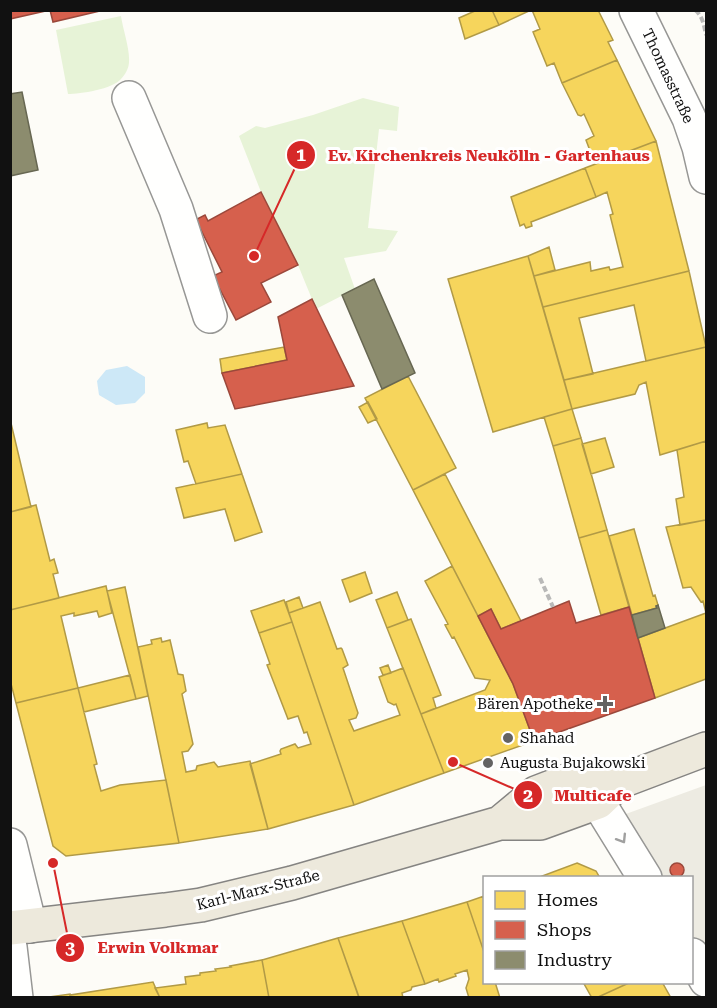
<svg xmlns="http://www.w3.org/2000/svg" width="717" height="1008" viewBox="0 0 717 1008" font-family="'Roboto Serif',serif">
	<style>
		.green { fill: #e7f3d7 }
		.plaza { fill: #edebe2 }
		.water { fill: #cde8f7 }
		.homes { fill: #f6d55c; stroke: #b19a46; stroke-width: 1.5 }
		.shops { fill: #d6604d; stroke: #9b483b; stroke-width: 1.5 }
		.industry { fill: #8c8c6e; stroke: #676752; stroke-width: 1.5 }
		.lines { fill: none; stroke-linecap: round; stroke-linejoin: round }
		.minor-casing { stroke: #979795; stroke-width: 36 }
		.major-casing { stroke: #858482; stroke-width: 36 }
		.path { stroke: #b9b9b8; stroke-width: 4; stroke-dasharray: 6 3; stroke-linecap: butt }
		.minor { stroke: #fffffe; stroke-width: 33 }
		.major { stroke: #ede9dc; stroke-width: 33 }
		.oneway { stroke: #a0a09f }
		.poi-dot { fill: #646362; stroke: #fff; stroke-width: 2 }
		.labels { text-anchor: middle; dominant-baseline: central; stroke-width: 6; stroke-linejoin: round; paint-order: stroke }
		.street-label { font-size: 15px; fill: #111; stroke: #fff }
		.poi-label { font-size: 15px; fill: #111; stroke: #fff; text-anchor: start }
		.leader { fill: none; stroke: #d62828; stroke-width: 2 }
		.callout-dot { fill: #d62828; stroke: #fff; stroke-width: 2 }
		.mark-label { font-size: 18px; text-anchor: middle; font-weight: bold; fill: #fff }
		.callout-label { font-size: 16px; text-anchor: middle; font-weight: bold; fill: #d62828; stroke: #fff; stroke-width: 6; stroke-linejoin: round; paint-order: stroke }
	</style>
	<rect width="100%" height="100%" fill="#fdfcf7"/>
	<path class="green" d="M 121,16 C 123,30 130,49 129,62 C 129,68 125,75 121,79 C 113,89 80,94 68,94 L 56,30 Z
		M 363,98 L 399,107 L 397,131 L 379,129 L 368,228 L 398,231 L 386,251 L 344,258 L 355,289 L 316,309 L 298,265 L 261,192 L 239,136 L 256,126 L 265,128 L 313,115 Z"/>
	<path class="plaza" d="M 706,785 L 706,960 L 692,935 L 692,878 L 657,877 L 623,815 Z"/>
	<path class="water" d="M 127,366 L 145,377 L 145,393 L 135,403 L 116,405 L 99,395 L 97,381 L 106,370 Z"/>
	<path class="homes" d="M 477,10 L 492,10 L 499,25 L 465,39 L 459,18 Z
		M 492,10 L 531,10 L 499,25 Z
		M 532,10 L 598,10 L 613,40 L 608,42 L 617,60 L 562,83 L 554,63 L 547,66 L 533,32 L 540,29 Z
		M 617,60 L 656,141 L 595,164 L 586,140 L 594,136 L 584,114 L 581,116 L 578,115 L 562,83 Z
		M 656,141 L 689,271 L 543,307 L 534,276 L 590,262 L 591,271 L 609,267 L 610,270 L 623,267 L 610,215 L 613,214 L 607,192 L 596,197 L 585,168 Z
		M 585,168 L 596,197 L 531,222 L 532,226 L 526,228 L 524,224 L 520,226 L 511,197 Z
		M 549,247 L 555,270 L 534,276 L 528,256 Z
		M 528,256 L 572,409 L 493,432 L 448,279 Z
		M 689,271 L 706,347 L 646,361 L 634,305 L 579,318 L 593,374 L 564,380 L 543,307 Z
		M 284,347 L 287,360 L 222,373 L 220,359 Z
		M 706,347 L 706,441 L 660,455 L 646,382 L 639,385 L 635,394 L 572,409 L 564,380 Z
		M 408,376 L 456,468 L 413,490 L 365,398 Z
		M 368,402 L 377,419 L 368,423 L 359,407 Z
		M 572,409 L 581,438 L 553,446 L 544,417 Z
		M 10,419 L 31,507 L 10,512 Z
		M 207,423 L 208,428 L 225,425 L 242,474 L 196,484 L 188,461 L 184,462 L 176,430 Z
		M 581,438 L 607,530 L 579,538 L 553,446 Z
		M 605,438 L 614,467 L 591,474 L 582,444 Z
		M 706,441 L 706,520 L 680,525 L 676,499 L 684,497 L 677,450 Z
		M 242,474 L 262,532 L 235,541 L 225,509 L 184,518 L 176,488 Z
		M 445,474 L 521,621 L 501,629 L 491,609 L 478,616 L 413,490 Z
		M 36,505 L 50,561 L 54,559 L 58,573 L 53,574 L 59,598 L 10,610 L 10,512 Z
		M 706,520 L 706,679 L 655,698 L 638,638 L 706,613 L 703,601 L 701,602 L 691,587 L 683,588 L 666,527 Z
		M 634,529 L 653,596 L 655,595 L 658,605 L 656,606 L 657,608 L 632,615 L 609,536 Z
		M 607,530 L 629,607 L 601,615 L 579,538 Z
		M 452,566 L 513,684 L 534,741 L 444,773 L 421,714 L 485,690 L 490,680 L 475,678 L 454,637 L 452,638 L 445,625 L 448,624 L 425,581 Z
		M 365,572 L 372,593 L 350,602 L 342,580 Z
		M 106,586 L 112,613 L 99,617 L 97,611 L 74,616 L 74,613 L 61,616 L 78,688 L 16,703 L 10,680 L 10,610 Z
		M 125,587 L 148,696 L 136,699 L 107,591 Z
		M 397,592 L 408,620 L 387,628 L 376,600 Z
		M 299,597 L 303,608 L 289,613 L 286,602 Z
		M 284,600 L 292,622 L 259,633 L 251,611 Z
		M 320,602 L 337,649 L 341,648 L 342,649 L 348,665 L 343,668 L 358,713 L 356,718 L 349,720 L 354,731 L 400,715 L 396,704 L 394,705 L 388,702 L 379,677 L 403,668 L 444,773 L 354,805 L 289,613 Z
		M 411,619 L 441,695 L 433,698 L 436,708 L 421,714 L 387,628 Z
		M 292,622 L 354,805 L 268,829 L 250,764 L 281,754 L 280,751 L 281,749 L 295,744 L 298,748 L 311,744 L 307,732 L 304,733 L 298,716 L 288,719 L 267,665 L 270,664 L 259,633 Z
		M 161,638 L 162,642 L 170,640 L 178,674 L 183,675 L 186,691 L 182,694 L 193,744 L 188,751 L 182,752 L 186,772 L 196,770 L 197,766 L 214,762 L 218,767 L 250,761 L 268,829 L 179,843 L 138,647 L 152,644 L 151,640 Z
		M 388,665 L 391,673 L 383,675 L 380,668 Z
		M 130,675 L 136,699 L 84,712 L 78,688 Z
		M 78,688 L 97,764 L 94,765 L 101,791 L 120,785 L 166,780 L 179,843 L 66,856 L 53,846 L 16,703 Z
		M 577,863 L 596,871 L 600,878 L 537,878 Z
		M 484,896 L 484,952 L 467,902 Z
		M 467,902 L 484,952 L 484,982 L 495,982 L 500,998 L 469,998 L 466,988 L 469,979 L 467,970 L 455,974 L 456,976 L 439,982 L 438,979 L 425,984 L 402,921 Z
		M 402,921 L 425,984 L 412,987 L 411,990 L 402,993 L 403,998 L 359,998 L 338,938 Z
		M 338,938 L 359,997 L 269,998 L 262,960 Z
		M 262,960 L 269,998 L 160,998 L 155,988 L 186,984 L 185,977 L 200,975 L 200,973 L 216,971 L 215,969 L 231,967 L 230,966 Z
		M 153,982 L 160,998 L 42,998 L 70,994 L 70,995 Z
		M 583,982 L 631,982 L 596,998 L 592,998 Z
		M 631,982 L 662,982 L 671,998 L 596,998 Z"/>
	<path class="shops" d="M 10,10 L 50,10 L 10,19 Z
		M 50,10 L 104,10 L 53,22 Z
		M 261,192 L 298,265 L 261,283 L 271,302 L 236,320 L 213,276 L 222,272 L 199,226 L 196,228 L 193,221 L 205,215 L 208,221 Z
		M 312,299 L 354,386 L 235,409 L 222,373 L 287,360 L 278,317 Z
		M 569,601 L 576,623 L 629,607 L 655,698 L 534,741 L 513,684 L 478,616 L 491,609 L 501,629 Z
		M670 870a7 7 0 1 1 14 0a7 7 0 1 1-14 0Z"/>
	<path class="industry" d="M 22,92 L 38,170 L 10,176 L 10,94 Z
		M 374,279 L 415,373 L 382,389 L 342,295 Z
		M 658,605 L 665,628 L 638,638 L 632,615 L 657,608 L 656,606 Z"/>
	<g class="lines">
		<g class="minor-casing">
			<path id="minor" d="M 636,10 L 689,118 L 699,147 L 706,177
				M 129,98 L 176,209 L 210,316
				M 598,802 L 645,878
				M 10,845 L 30,926
				M 10,947 L 16,998
				M 692,955 L 706,980"/>
		</g>
		<g class="major-casing">
			<path id="major" d="M 500,823 L 536,793 L 580,776 L 619,782
				M 10,928 L 165,910 L 201,905 L 292,883 L 500,823 L 540,823 L 598,802 L 619,782 L 706,749"/>
		</g>
		<path class="path" d="M 695,10 C 703,16 704,26 706,35
			M 540,578 L 553,607"/>
		<use href="#minor" class="minor"/>
		<use href="#major" class="major"/>
	</g>
	<defs><path id="oneway-chevron" d="M-2-3.5L2.5 0L-2 3.5" fill="none" stroke-width="1.6" stroke-linecap="round" stroke-linejoin="round" transform="scale(1.5)"/></defs>
	<use class="oneway" href="#oneway-chevron" transform="translate(622 839) rotate(58)"/>
	<g class="poi-dot">
		<path d="M602 695h6v6h6v6h-6v6h-6v-6h-6v-6h6z"/>
		<circle cx="508" cy="738" r="6"/>
		<circle cx="488" cy="763" r="6"/>
	</g>
	<g class="labels">
		<g class="street-label">
			<text transform="translate(668 76) rotate(65)">Thomasstraße</text>
			<text transform="translate(258 890) rotate(-14)">Karl-Marx-Straße</text>
		</g>
		<g class="poi-label">
			<text x="593" y="704" text-anchor="end">Bären Apotheke</text>
			<text x="520" y="738">Shahad</text>
			<text x="500" y="763">Augusta Bujakowski</text>
		</g>
	</g>
	<path class="leader" d="M254 256L301 155M453 762L528 795M53 863L70 948"/>
	<g class="callout-dot">
		<circle cx="254" cy="256" r="6"/>
		<circle cx="453" cy="762" r="6"/>
		<circle cx="53" cy="863" r="6"/>
		<circle cx="301" cy="155" r="15"/>
		<circle cx="528" cy="795" r="15"/>
		<circle cx="70" cy="948" r="15"/>
	</g>
	<g class="mark-label">
		<text x="301" y="161">1</text>
		<text x="528" y="802">2</text>
		<text x="70" y="954">3</text>
	</g>
	<g class="callout-label">
		<text x="489" y="161">Ev. Kirchenkreis Neukölln - Gartenhaus</text>
		<text x="593" y="801">Multicafe</text>
		<text x="158" y="953">Erwin Volkmar</text>
	</g>
	<rect width="717" height="1008" fill="none" stroke="#111111" stroke-width="24"/>
	<rect x="483" y="876" width="210" height="108" fill="#ffffff" stroke="#a0a0a0" stroke-width="1.5"/>
	<rect x="495" y="891" width="30" height="18" fill="#f6d55c" stroke="#a0a0a0" stroke-width="1.5"/>
	<text x="537" y="906" font-size="18" fill="#111111">Homes</text>
	<rect x="495" y="921" width="30" height="18" fill="#d6604d" stroke="#a0a0a0" stroke-width="1.5"/>
	<text x="537" y="936" font-size="18" fill="#111111">Shops</text>
	<rect x="495" y="951" width="30" height="18" fill="#8c8c6e" stroke="#a0a0a0" stroke-width="1.5"/>
	<text x="537" y="966" font-size="18" fill="#111111">Industry</text>
</svg>
